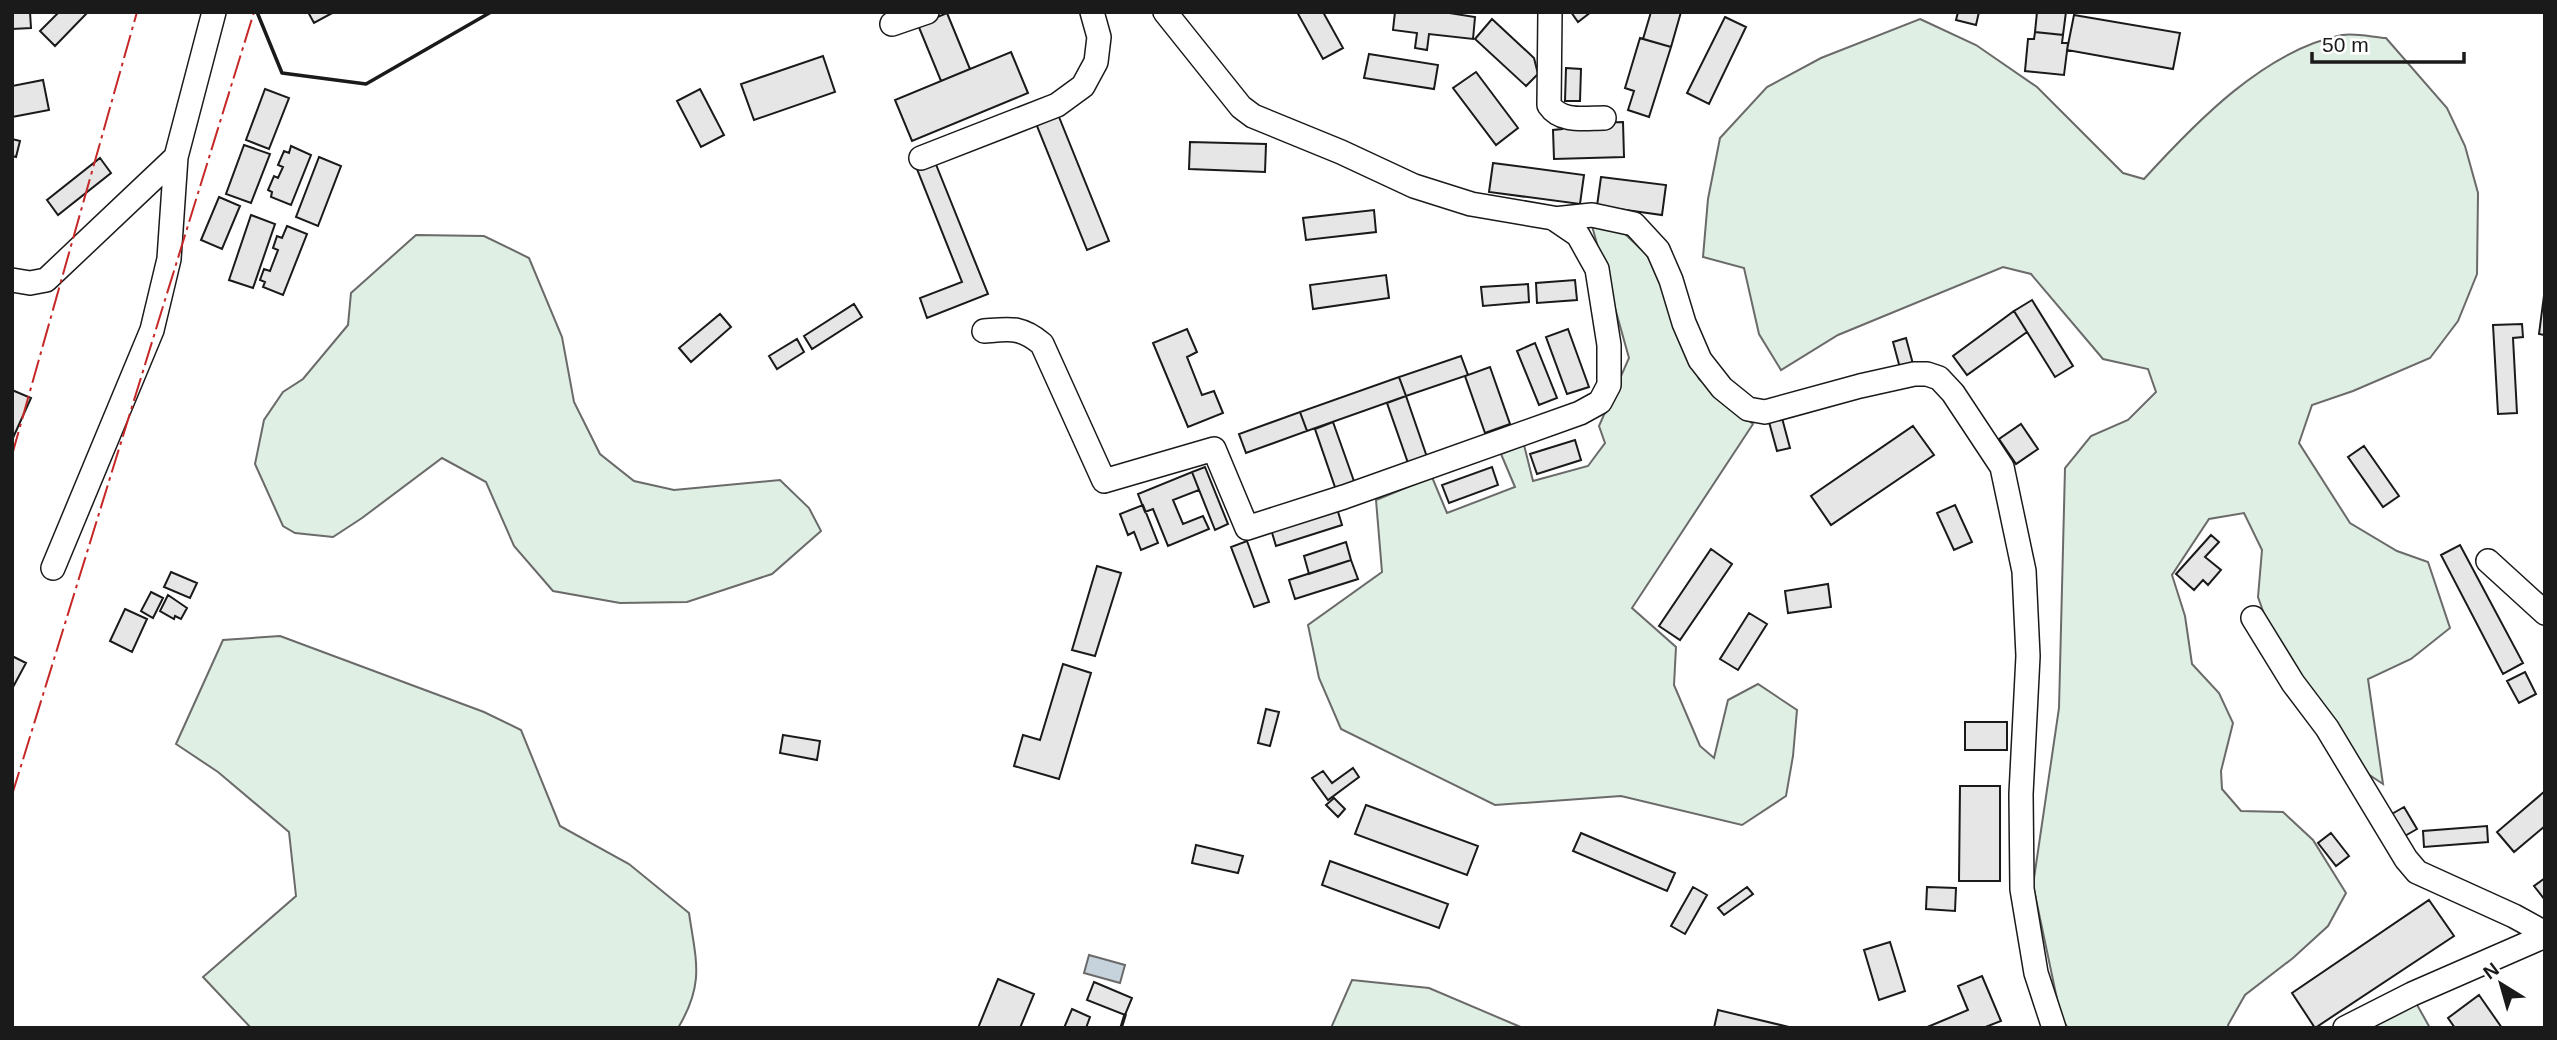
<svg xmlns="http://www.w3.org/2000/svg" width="2557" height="1040" viewBox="0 0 2557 1040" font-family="Helvetica,sans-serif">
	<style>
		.green { fill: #e0efe3; stroke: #6a6a6a; stroke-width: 2 }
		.water { fill: #c6d2dc; stroke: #6a6a6a; stroke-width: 2 }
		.building { fill: #e6e6e6; stroke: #1a1a1a; stroke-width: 2 }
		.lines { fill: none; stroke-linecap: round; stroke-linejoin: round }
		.minor-casing { stroke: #1a1a1a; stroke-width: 26 }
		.minor { stroke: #fff; stroke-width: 23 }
		.wall { stroke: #1a1a1a; stroke-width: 3.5 }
		.power { stroke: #c62828; stroke-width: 2; stroke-dasharray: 24 5 3.5 5; stroke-linecap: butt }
	</style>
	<rect width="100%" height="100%" fill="#fff"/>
	<path class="green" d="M 1920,19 L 1976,45 L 2037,87 L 2123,173 L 2144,179 C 2195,123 2265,50 2342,35 C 2356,33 2372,37 2386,38 L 2447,108 L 2465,146 L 2478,193 L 2477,274 L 2458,321 L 2430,358 L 2353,391 L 2312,405 L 2299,443 L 2350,523 L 2397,551 L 2428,562 L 2450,628 L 2411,659 L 2368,679 L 2383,784 L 2362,770 L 2274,642 L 2258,597 L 2262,550 L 2244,513 L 2209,519 L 2172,575 L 2185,616 L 2192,664 L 2219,693 L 2233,723 L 2221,771 L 2222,789 L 2241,811 L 2283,812 L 2313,840 L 2346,893 L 2328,926 L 2293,958 L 2245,995 L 2228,1025 L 2229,1028 L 2068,1028 L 2061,1018 L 2033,885 L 2059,708 L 2065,468 L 2091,436 L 2128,420 L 2156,392 L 2148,369 L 2103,359 L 2031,274 L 2003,267 L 1838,335 L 1781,370 L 1759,334 L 1744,268 L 1703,257 L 1708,199 L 1720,138 L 1767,87 L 1821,58 Z
		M 1592,226 L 1622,231 L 1646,254 L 1663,282 L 1675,321 L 1699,379 L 1753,424 L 1632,608 L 1676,647 L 1674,685 L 1700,746 L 1714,758 L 1728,700 L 1758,684 L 1797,710 L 1793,756 L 1786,796 L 1742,825 L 1621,796 L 1495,805 L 1341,729 L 1319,678 L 1308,625 L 1382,572 L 1376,500 L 1432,477 L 1447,513 L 1515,487 L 1501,454 L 1524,445 L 1533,481 L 1588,466 L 1605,443 L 1599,426 L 1629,358 Z
		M 416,235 L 484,236 L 529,258 L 562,337 L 574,402 L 600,454 L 634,481 L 674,490 L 780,480 L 809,508 L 821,531 L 772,574 L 687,602 L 620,603 L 553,591 L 514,546 L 486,482 L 442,458 L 362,518 L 333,537 L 295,533 L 283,526 L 255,464 L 264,420 L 283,392 L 303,379 L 348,325 L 351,293 Z
		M 280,636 L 484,712 L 521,730 L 560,826 L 629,864 L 689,913 C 696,961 705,983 678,1028 L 251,1028 L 203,977 L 296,896 L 289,832 L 218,772 L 176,744 L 223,640 Z
		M 1352,980 L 1429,988 L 1523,1028 L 1331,1028 Z
		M 2416,1003 L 2430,1028 L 2367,1028 Z"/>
	<path class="water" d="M 1089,955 L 1125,965 L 1120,983 L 1084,973 Z"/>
	<path class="building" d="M 12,12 L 30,12 L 31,28 L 12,29 Z
		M 59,12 L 88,12 L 55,46 L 40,31 Z
		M 308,12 L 334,12 L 314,23 Z
		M 1297,12 L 1323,12 L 1343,48 L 1323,59 Z
		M 1395,12 L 1443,12 L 1475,17 L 1473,39 L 1429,34 L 1427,50 L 1415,48 L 1417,33 L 1393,30 Z
		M 1571,12 L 1591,12 L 1578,22 Z
		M 1651,12 L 1681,12 L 1671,47 L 1643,39 Z
		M 1958,12 L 1979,12 L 1976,25 L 1956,20 Z
		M 2037,12 L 2066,12 L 2063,35 L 2035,32 Z
		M 947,13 L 970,69 L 941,81 L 918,25 Z
		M 2074,15 L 2180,33 L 2173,69 L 2067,50 Z
		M 1725,17 L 1746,27 L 1709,104 L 1687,93 Z
		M 1492,19 L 1534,58 L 1538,74 L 1526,86 L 1475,39 Z
		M 2035,32 L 2063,35 L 2062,43 L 2068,43 L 2064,75 L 2025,71 L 2028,39 L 2034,39 Z
		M 1640,38 L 1671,47 L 1649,117 L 1628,110 L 1634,91 L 1625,88 Z
		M 1011,52 L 1028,93 L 912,141 L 895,100 Z
		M 1369,54 L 1438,65 L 1434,89 L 1364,78 Z
		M 823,56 L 835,92 L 754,120 L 741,84 Z
		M 1566,68 L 1581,69 L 1580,101 L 1565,101 Z
		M 1476,72 L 1518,128 L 1496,145 L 1453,88 Z
		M 43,80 L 49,110 L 12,117 L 12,86 Z
		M 265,89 L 289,98 L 269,149 L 246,140 Z
		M 700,89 L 724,135 L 701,147 L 677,101 Z
		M 1057,112 L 1109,241 L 1087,250 L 1035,121 Z
		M 1623,122 L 1624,157 L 1554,159 L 1553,130 L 1562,129 L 1562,124 Z
		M 12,139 L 20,141 L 16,157 L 12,156 Z
		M 1190,142 L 1266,144 L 1265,172 L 1189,169 Z
		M 244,145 L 270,154 L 251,203 L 226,194 Z
		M 291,146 L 311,155 L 291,205 L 271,197 L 272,192 L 268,190 L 274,176 L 278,178 L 283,167 L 278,165 L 284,151 L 289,153 Z
		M 319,157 L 341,166 L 318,226 L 296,217 Z
		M 100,158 L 111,173 L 58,215 L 47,200 Z
		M 935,162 L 988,294 L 927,318 L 920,298 L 962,282 L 917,169 Z
		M 1493,163 L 1584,175 L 1580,204 L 1489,192 Z
		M 1601,177 L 1666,185 L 1662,215 L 1597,206 Z
		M 219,197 L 240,206 L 222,249 L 201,240 Z
		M 1374,210 L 1376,232 L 1306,240 L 1303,218 Z
		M 251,215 L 275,224 L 253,288 L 229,280 Z
		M 287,226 L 307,234 L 283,295 L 263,287 L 265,282 L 260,280 L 264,269 L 270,271 L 278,250 L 273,248 L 277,236 L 282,238 Z
		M 1386,275 L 1389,298 L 1313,309 L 1310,285 Z
		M 1575,280 L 1577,300 L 1537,303 L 1536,283 Z
		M 1528,284 L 1529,302 L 1483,306 L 1481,287 Z
		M 2545,288 L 2545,335 L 2539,334 Z
		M 2032,300 L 2073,366 L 2055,377 L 2014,311 Z
		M 854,304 L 862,317 L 812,349 L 804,336 Z
		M 2014,311 L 2027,332 L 1967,375 L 1953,356 Z
		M 720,314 L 731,327 L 691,362 L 679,348 Z
		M 2522,324 L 2523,337 L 2513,338 L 2517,413 L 2498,414 L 2493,325 Z
		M 1187,329 L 1197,352 L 1187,357 L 1202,395 L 1214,391 L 1223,413 L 1188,427 L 1153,343 Z
		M 1568,329 L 1589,387 L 1567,394 L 1546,337 Z
		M 1906,338 L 1913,364 L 1900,368 L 1893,342 Z
		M 797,339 L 804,352 L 777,369 L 769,356 Z
		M 1535,343 L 1557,398 L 1539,405 L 1517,351 Z
		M 1461,356 L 1468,375 L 1406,396 L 1399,377 Z
		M 1490,367 L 1510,424 L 1485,433 L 1465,376 Z
		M 1399,377 L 1406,396 L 1307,431 L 1300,412 Z
		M 12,390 L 31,398 L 12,440 Z
		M 1406,396 L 1427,457 L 1408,463 L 1387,403 Z
		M 1300,412 L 1307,431 L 1246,453 L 1239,434 Z
		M 1782,418 L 1790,448 L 1777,451 L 1769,422 Z
		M 1333,422 L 1355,484 L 1336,490 L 1315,429 Z
		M 2021,424 L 2038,449 L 2016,464 L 1999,439 Z
		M 1913,426 L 1934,455 L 1831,525 L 1811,496 Z
		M 1575,440 L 1581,460 L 1537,474 L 1530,454 Z
		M 2364,446 L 2399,496 L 2383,507 L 2348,457 Z
		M 1205,467 L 1228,524 L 1215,530 L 1192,472 Z
		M 1492,467 L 1498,485 L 1449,503 L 1442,485 Z
		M 1192,472 L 1199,490 L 1173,500 L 1183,524 L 1203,516 L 1209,529 L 1168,546 L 1153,509 L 1145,512 L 1138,494 Z
		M 1143,505 L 1158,543 L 1141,550 L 1134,532 L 1128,535 L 1120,514 Z
		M 1336,505 L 1342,525 L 1276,546 L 1270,526 Z
		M 1955,505 L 1972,542 L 1954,550 L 1937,513 Z
		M 2211,535 L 2219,542 L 2205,557 L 2221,570 L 2208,585 L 2203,580 L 2194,590 L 2176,574 Z
		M 1247,541 L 1269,602 L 1254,607 L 1231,547 Z
		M 1346,542 L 1351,560 L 1309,574 L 1304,556 Z
		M 2460,545 L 2523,663 L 2503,674 L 2441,555 Z
		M 1711,549 L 1732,564 L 1680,640 L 1659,626 Z
		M 1351,560 L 1358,579 L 1295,599 L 1289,580 Z
		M 1097,566 L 1121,573 L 1095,656 L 1072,650 Z
		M 171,572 L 197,583 L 190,598 L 164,587 Z
		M 1828,584 L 1831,607 L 1788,613 L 1785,591 Z
		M 151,592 L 163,598 L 153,618 L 141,611 Z
		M 168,595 L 187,608 L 181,619 L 175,616 L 174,619 L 160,611 Z
		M 125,609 L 147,619 L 132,652 L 110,641 Z
		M 1749,613 L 1767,624 L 1738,670 L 1720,659 Z
		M 12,656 L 26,663 L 12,689 Z
		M 1063,664 L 1091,673 L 1059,779 L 1014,766 L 1023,735 L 1040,740 Z
		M 2525,672 L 2536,694 L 2519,703 L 2507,681 Z
		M 1266,709 L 1279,712 L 1270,746 L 1258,743 Z
		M 1965,722 L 2007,722 L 2007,750 L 1965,750 Z
		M 783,735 L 820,741 L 817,760 L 780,753 Z
		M 1353,768 L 1359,777 L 1328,800 L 1312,778 L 1323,771 L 1332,783 Z
		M 1960,786 L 2000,786 L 2000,881 L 1959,881 Z
		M 2545,791 L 2545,826 L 2514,852 L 2497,832 Z
		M 1334,798 L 1345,809 L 1338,817 L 1326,805 Z
		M 1366,805 L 1478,846 L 1467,875 L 1355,834 Z
		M 2404,807 L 2417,829 L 2403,837 L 2390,815 Z
		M 2487,826 L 2488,842 L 2424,847 L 2423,831 Z
		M 1581,833 L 1675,873 L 1667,891 L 1573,851 Z
		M 2331,833 L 2349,856 L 2336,866 L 2318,843 Z
		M 1196,845 L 1243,856 L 1238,873 L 1192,863 Z
		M 1330,861 L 1448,904 L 1439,928 L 1322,885 Z
		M 2545,878 L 2545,900 L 2534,886 Z
		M 1693,887 L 1707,895 L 1685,934 L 1671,926 Z
		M 1747,887 L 1753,894 L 1724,915 L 1718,908 Z
		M 1927,887 L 1956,888 L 1955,911 L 1926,909 Z
		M 2429,900 L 2454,936 L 2315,1028 L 2292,993 Z
		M 1890,942 L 1905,991 L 1879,1000 L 1864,950 Z
		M 1982,976 L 2001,1021 L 1983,1028 L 1925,1028 L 1968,1010 L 1958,986 Z
		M 998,979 L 1034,994 L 1020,1028 L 978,1028 Z
		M 1094,982 L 1132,998 L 1125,1015 L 1087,1000 Z
		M 2479,995 L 2502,1028 L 2455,1028 L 2448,1018 Z
		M 1072,1009 L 1090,1017 L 1086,1028 L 1064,1028 Z
		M 1718,1010 L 1793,1028 L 1714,1028 Z"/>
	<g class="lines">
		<g class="minor-casing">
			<path id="minor" d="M 1550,12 L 1549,105 C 1561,123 1585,118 1604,118
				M 892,24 L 927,12
				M 921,158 L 1057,105 L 1083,86 L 1096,62 L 1099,37 L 1092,12
				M 1554,219 L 1592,215 L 1634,224 L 1658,250 L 1671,280 L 1684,323 L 1700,360 L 1722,388 L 1748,409 L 1765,412 L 1860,386 L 1914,374 L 1927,374 L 1939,378 L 1953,393 L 2002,467 L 2024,571 L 2028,656 L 2021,794 L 2022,889 L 2036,973 L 2054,1028
				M 12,280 L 30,283 L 46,280 L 176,157
				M 984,331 C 1010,329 1021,326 1042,344 L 1104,481 L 1214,449 L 1247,528 L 1344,497 L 1580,413 L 1600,402 L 1609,385 L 1609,345 L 1597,269 L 1578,235 L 1553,218 L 1471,204 L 1414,186 L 1341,152 L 1253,116 L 1241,107 L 1165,12
				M 2488,561 L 2545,613
				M 53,568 L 152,330 L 169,259 L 176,157 L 214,12
				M 2253,618 L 2293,683 L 2327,728 L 2406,859 L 2417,872 L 2514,916 L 2545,933
				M 2345,1028 L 2412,994 L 2545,936"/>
		</g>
		<use href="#minor" class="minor"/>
		<path class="wall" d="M 257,12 L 282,73 L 366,84 L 491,12
			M 1121,1028 L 1125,1015"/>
		<path class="power" d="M 12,455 L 137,12
			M 12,795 L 254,12"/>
	</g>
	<rect width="2557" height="1040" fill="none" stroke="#1a1a1a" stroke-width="28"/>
	<g transform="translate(2501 984) rotate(323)" stroke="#ffffff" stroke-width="5" paint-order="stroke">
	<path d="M0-5L12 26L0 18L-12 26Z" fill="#1a1a1a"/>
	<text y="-10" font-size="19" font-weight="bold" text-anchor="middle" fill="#1a1a1a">N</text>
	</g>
	<path d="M2312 52v10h152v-10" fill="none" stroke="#1a1a1a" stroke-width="3.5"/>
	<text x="2322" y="52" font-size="21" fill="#1a1a1a" stroke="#ffffff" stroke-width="5" paint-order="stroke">50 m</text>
</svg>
